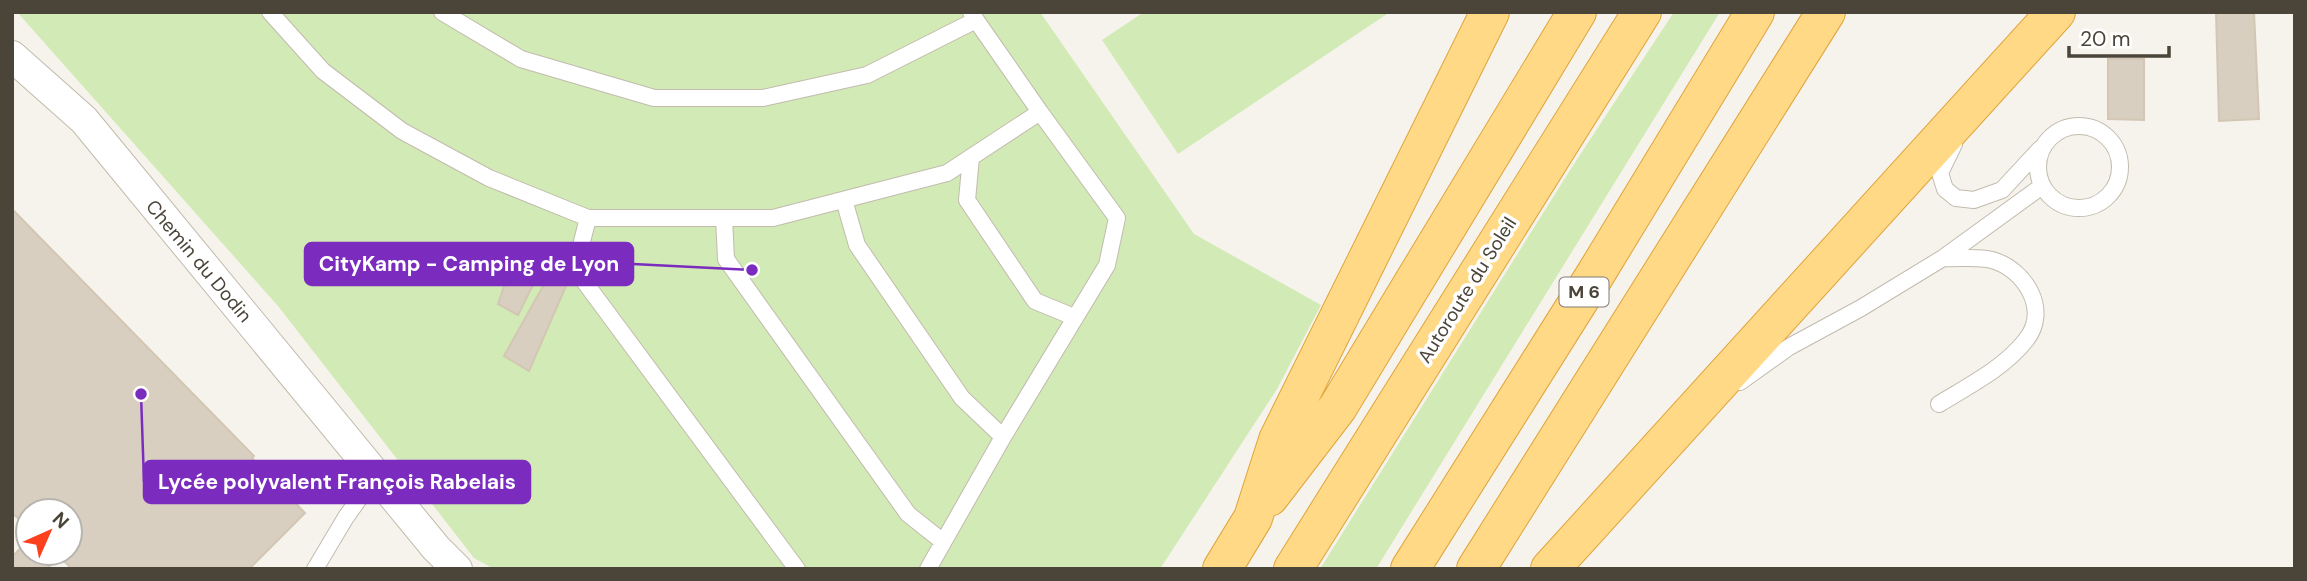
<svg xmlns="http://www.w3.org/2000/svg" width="2307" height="581" viewBox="0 0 2307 581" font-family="'DM Sans',sans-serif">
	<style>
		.green { fill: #d2eab5 }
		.building { fill: #d8cfc1; stroke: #d3c7b4; stroke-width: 2 }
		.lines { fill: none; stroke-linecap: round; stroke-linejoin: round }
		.service-casing { stroke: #c2bbae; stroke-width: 18 }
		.minor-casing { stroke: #c2bbae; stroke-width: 32 }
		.trunk-casing { stroke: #e0a43c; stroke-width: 40 }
		.service { stroke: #fff; stroke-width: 16 }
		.minor { stroke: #fff; stroke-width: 30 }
		.trunk { stroke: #ffd985; stroke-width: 38 }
		.labels { text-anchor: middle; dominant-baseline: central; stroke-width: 7; stroke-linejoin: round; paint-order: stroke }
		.shield { fill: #fff; stroke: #817c74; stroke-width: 2 }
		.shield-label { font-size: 18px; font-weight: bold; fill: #4b4439 }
		.street-label { font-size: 19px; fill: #4b4439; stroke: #fff }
		.leader { fill: none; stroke: #7b2cbf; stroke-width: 2.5 }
		.callout-dot { fill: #7b2cbf; stroke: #fff; stroke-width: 2.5 }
		.callout { fill: #7b2cbf; stroke: #7b2cbf; stroke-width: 2.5 }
		.callout-label { font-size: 21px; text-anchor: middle; font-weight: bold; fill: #fff }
	</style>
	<rect width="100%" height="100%" fill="#f6f3ec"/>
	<path class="green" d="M 17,12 L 1040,12 L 1194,234 L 1321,305 L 1277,389 L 1160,569 L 494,569 L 474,558 L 278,306 Z
		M 1144,12 L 1386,12 L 1387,14 L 1178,154 L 1102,40 Z
		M 1674,12 L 1720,12 L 1376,569 L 1320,569 L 1572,167 Z"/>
	<path class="building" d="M 2216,12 L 2254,12 L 2259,119 L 2219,121 Z
		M 2108,59 L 2144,59 L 2144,120 L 2108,119 Z
		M 12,209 L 254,456 L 252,458 L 305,513 L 249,569 L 72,569 L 59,556 L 47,569 L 12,569 L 12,557 L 28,540 L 28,553 L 70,553 L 70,511 L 28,511 L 28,527 L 12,513 Z
		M 514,257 L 540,271 L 518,315 L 498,304 Z
		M 557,261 L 565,265 L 565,272 L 569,279 L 529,371 L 504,356 Z"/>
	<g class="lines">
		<g class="service-casing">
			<path id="service" d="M 270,12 L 323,71 L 402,131 L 489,178 L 588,218 L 773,218 L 947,173 L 1040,112 L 976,20
				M 442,12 L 521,59 L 654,98 L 763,98 L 867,75 L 976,20 L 971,12
				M2038 167a41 41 0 1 1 82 0a41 41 0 1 1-82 0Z
				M 1954,144 L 1940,173 L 1945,189 L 1956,198 L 1974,200 L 2002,190 L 2040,149
				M 971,157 L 967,200 L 1035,301 L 1074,317
				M 844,200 L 857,245 L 962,398 L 1003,437
				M 588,218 L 575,269 L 797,569
				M 724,218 L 726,259 L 908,514 L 942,541
				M 1740,382 L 1789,347 L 1861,308 L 1943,258 L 2042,186
				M 1939,404 C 1970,385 2004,368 2026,340 C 2050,310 2025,269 1992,260 C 1977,256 1958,259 1943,258
				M 315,569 L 346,517 L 376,475
				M 928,569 L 1003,437 L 1107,265 L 1117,218 L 1040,112"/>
		</g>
		<g class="minor-casing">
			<path id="minor" d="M 12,56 L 84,120 L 436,548 L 457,569"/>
		</g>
		<g class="trunk-casing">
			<path id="trunk" d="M 1269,497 L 1338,407 L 1577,12
				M 1222,569 L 1253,518 L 1278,440 L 1490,12
				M 1293,569 L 1642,12
				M 1410,569 L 1595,275 L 1755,12
				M 1476,569 L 1826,12
				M 1550,569 L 2056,12"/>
		</g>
		<use href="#service" class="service"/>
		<use href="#minor" class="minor"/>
		<use href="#trunk" class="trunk"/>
	</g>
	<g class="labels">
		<rect class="shield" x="1559.5" y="277.5" width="49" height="29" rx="5"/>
		<g class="shield-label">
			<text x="1584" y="292">M 6</text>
		</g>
		<g class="street-label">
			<text transform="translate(199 261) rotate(50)">Chemin du Dodin</text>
			<text transform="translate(1467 290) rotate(-58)">Autoroute du Soleil</text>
		</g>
	</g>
	<path class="leader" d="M752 270L633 264M141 394L144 482"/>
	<g class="callout-dot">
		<circle cx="752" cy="270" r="7"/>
		<circle cx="141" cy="394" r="7"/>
	</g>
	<g class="callout">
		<rect x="305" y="243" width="328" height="42" rx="7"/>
		<rect x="144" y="461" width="386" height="42" rx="7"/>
	</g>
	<g class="callout-label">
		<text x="469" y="271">CityKamp - Camping de Lyon</text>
		<text x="337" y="489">Lycée polyvalent François Rabelais</text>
	</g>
	<rect width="2307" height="581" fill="none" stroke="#4b4439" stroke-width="28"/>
	<g transform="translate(49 532) rotate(45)"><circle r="33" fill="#ffffff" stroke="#b7b4b0" stroke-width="2"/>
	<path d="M0-5L12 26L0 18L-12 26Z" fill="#fc3f1d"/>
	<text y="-10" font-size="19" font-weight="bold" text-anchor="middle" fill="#4b4439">N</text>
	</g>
	<path d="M2069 46v10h100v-10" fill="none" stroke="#4b4439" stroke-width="3.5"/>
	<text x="2080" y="46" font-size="21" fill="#4b4439" stroke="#ffffff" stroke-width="5" paint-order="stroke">20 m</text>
</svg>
